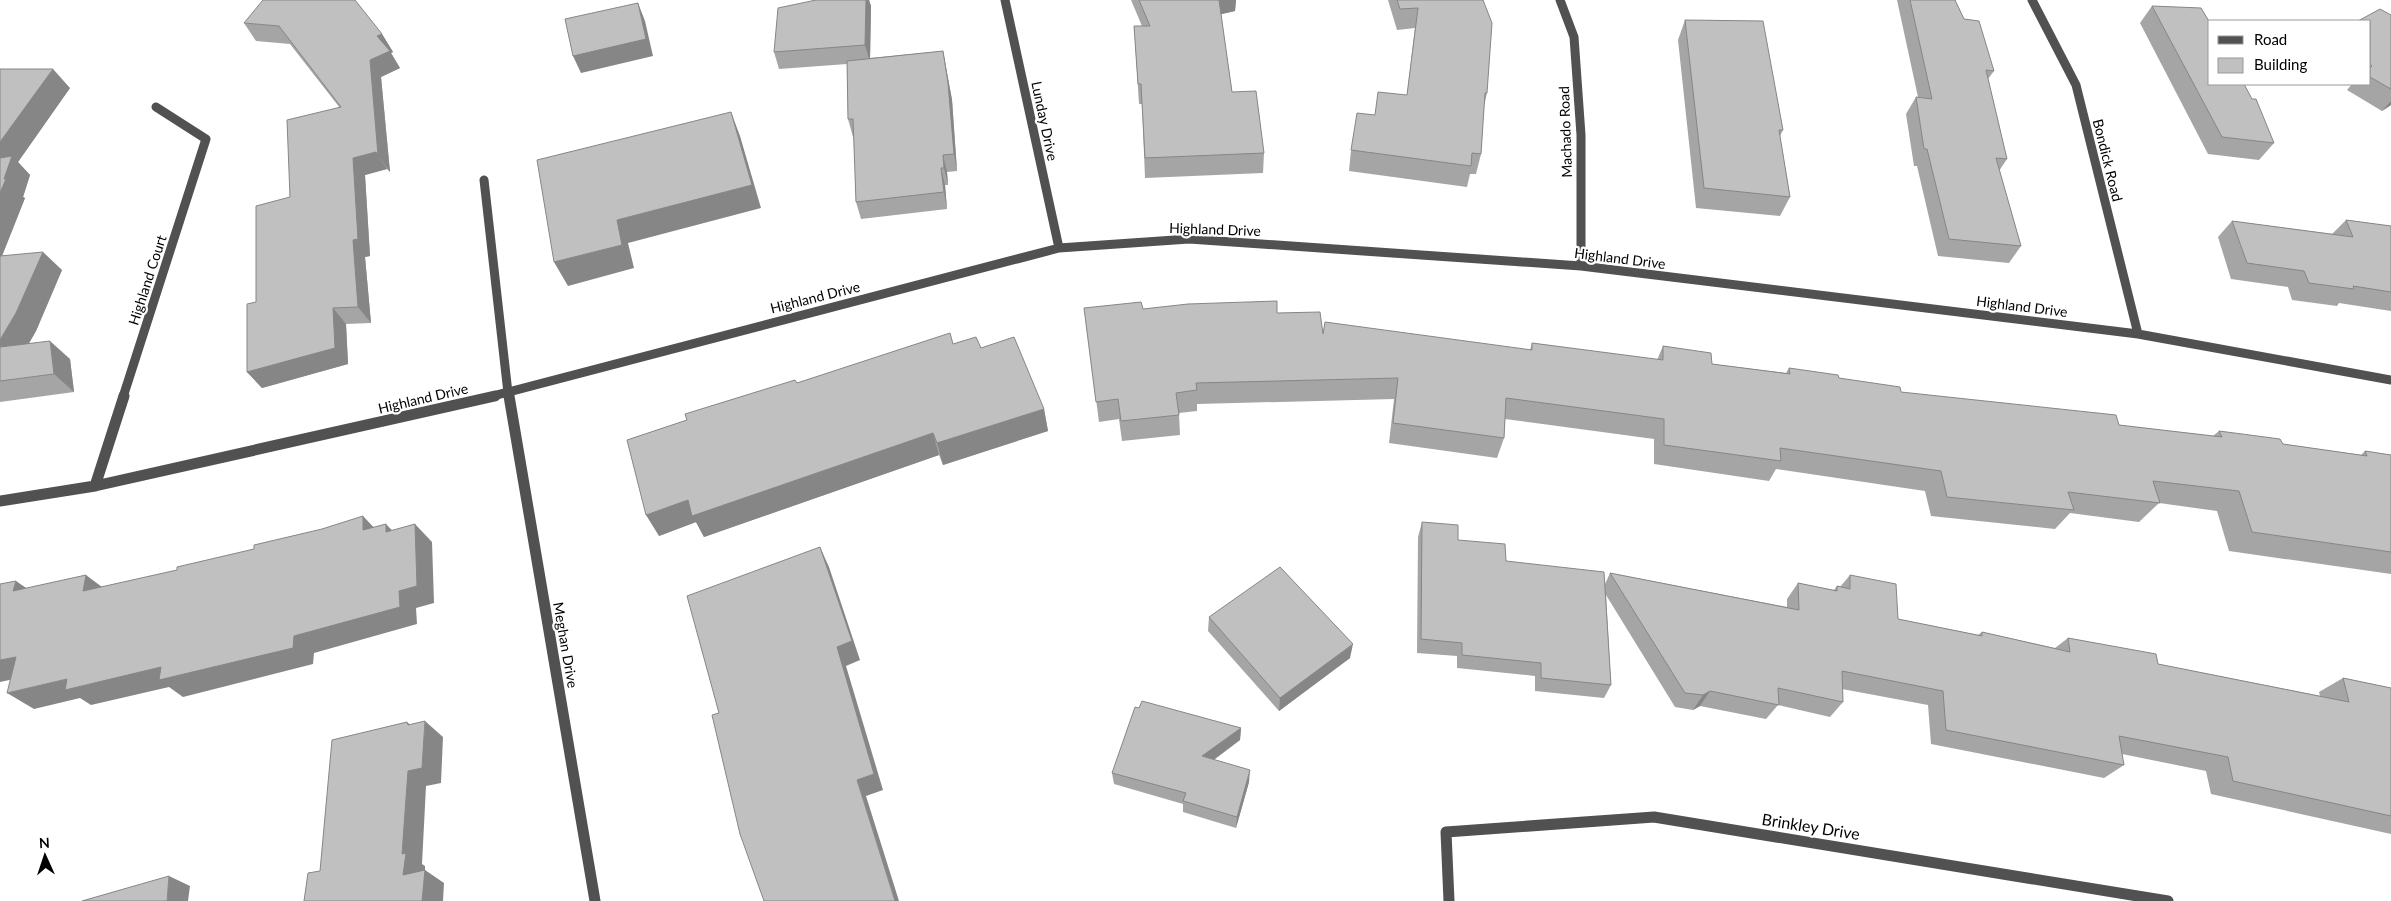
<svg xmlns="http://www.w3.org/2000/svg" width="2391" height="901" viewBox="0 0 2391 901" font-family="Lato,sans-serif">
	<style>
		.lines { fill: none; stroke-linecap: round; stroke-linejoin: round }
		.service { stroke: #515151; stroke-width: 9 }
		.minor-far1 { stroke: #515151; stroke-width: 9 }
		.minor { stroke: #515151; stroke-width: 11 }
		.wall { fill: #a5a5a5 }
		.shaded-wall { fill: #868686 }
		.building { fill: #c0c0c0; stroke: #868686 }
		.labels { text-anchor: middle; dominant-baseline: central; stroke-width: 4.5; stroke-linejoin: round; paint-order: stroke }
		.street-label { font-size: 14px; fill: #000; stroke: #fff }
		.near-street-label { font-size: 16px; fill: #000; stroke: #fff }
	</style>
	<rect width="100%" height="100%" fill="#fff"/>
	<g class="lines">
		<path class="service" d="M 484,180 L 508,393"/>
		<path class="minor-far1" d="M 1005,0 L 1059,248
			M 1560,0 L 1574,37 L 1581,135 L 1581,266
			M 2032,0 L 2076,85 L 2138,334
			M 508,393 L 509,397
			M 123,397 L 206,139 L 156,107
			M 489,397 L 1059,248 L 1189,239 L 1581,266 L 2138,334 L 2391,380"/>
		<path class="minor" d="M 509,396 L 595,901
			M 95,486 L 124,396
			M 0,501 L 95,486 L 495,396
			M 1449,901 L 1446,832 L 1654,817 L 2168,901"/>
	</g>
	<path class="wall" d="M 816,0 L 869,0 L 871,6 L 870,58 L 943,51 L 952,100 L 957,171 L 947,172 L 948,185 L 945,185 L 947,209 L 861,219 L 856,202 L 854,136 L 853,137 L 848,119 L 847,64 L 779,69 L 774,52 Z
		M 1131,0 L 1236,0 L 1235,11 L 1221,14 L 1232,92 L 1264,153 L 1263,173 L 1145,178 L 1142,104 L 1139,104 L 1134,26 L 1142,26 Z
		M 1388,0 L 1483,0 L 1487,93 L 1484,106 L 1481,154 L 1476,174 L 1470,174 L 1467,187 L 1349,171 L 1351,150 L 1407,95 L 1415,28 L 1397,30 Z
		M 1897,0 L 1955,0 L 1964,19 L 1994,71 L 1988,79 L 2007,159 L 1999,171 L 2021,246 L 2009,263 L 1938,256 L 1917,166 L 1914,166 L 1906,114 L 1916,97 L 1918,97 Z
		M 2152,6 L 2274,143 L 2259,160 L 2208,154 L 2140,23 Z
		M 2391,15 L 2391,105 L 2382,111 L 2347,90 L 2352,84 L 2370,84 L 2370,21 Z
		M 1685,20 L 1783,130 L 1780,136 L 1790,197 L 1780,216 L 1696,208 L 1678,40 Z
		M 244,23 L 382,34 L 393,52 L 391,53 L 400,68 L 381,77 L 390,172 L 387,169 L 365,175 L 370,256 L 365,257 L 371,323 L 346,324 L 348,364 L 262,388 L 247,372 L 256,302 L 290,197 L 340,108 L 290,44 L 256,41 Z
		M 0,69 L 70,88 L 18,162 L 30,175 L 23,197 L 25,198 L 2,256 L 62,270 L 36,331 L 29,343 L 70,359 L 74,392 L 0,402 Z
		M 2346,220 L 2391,226 L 2391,311 L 2339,303 L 2337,306 L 2292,300 L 2288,287 L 2231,279 L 2218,237 L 2232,221 L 2332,234 Z
		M 1084,308 L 1143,309 L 1277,313 L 1323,334 L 1530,350 L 1532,343 L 1657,360 L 1663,346 L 1712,364 L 1786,373 L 1789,368 L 1901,392 L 2119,425 L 2213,436 L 2219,431 L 2283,444 L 2361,455 L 2365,451 L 2391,455 L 2391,574 L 2229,551 L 2217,511 L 2159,503 L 2139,522 L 2070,513 L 2055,529 L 1931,516 L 1925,491 L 1776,469 L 1769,481 L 1654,464 L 1654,439 L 1505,419 L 1504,438 L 1497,458 L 1389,443 L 1394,399 L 1197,404 L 1197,411 L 1179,413 L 1180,435 L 1122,441 L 1119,419 L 1099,422 Z
		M 953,344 L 981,348 L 1044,409 L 1048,431 L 943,465 L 939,455 L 704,537 L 696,522 L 659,536 L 687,420 L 797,383 Z
		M 1422,522 L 1458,540 L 1506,561 L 1605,584 L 1610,573 L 1787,607 L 1787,599 L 1798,583 L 1834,590 L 1837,586 L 1840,587 L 1850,575 L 1898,619 L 1978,635 L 1982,632 L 2055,648 L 2068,638 L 2158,664 L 2320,696 L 2319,692 L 2343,678 L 2391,688 L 2391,834 L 2211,794 L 2206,771 L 2122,754 L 2124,765 L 2104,778 L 1931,744 L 1928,705 L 1842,689 L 1843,702 L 1830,717 L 1778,705 L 1766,719 L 1700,706 L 1693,710 L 1675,707 L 1606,595 L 1611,685 L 1604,698 L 1535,691 L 1535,676 L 1457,668 L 1457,656 L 1417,653 L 1418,537 Z
		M 1209,617 L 1350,658 L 1279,711 L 1208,631 Z
		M 1241,728 L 1240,740 L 1214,760 L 1249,782 L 1236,828 L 1183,812 L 1183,804 L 1114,784 L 1112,773 Z"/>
	<path class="shaded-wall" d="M 866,0 L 869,0 L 871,6 L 870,62 L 865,45 Z
		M 1218,0 L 1236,0 L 1235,11 L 1218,15 Z
		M 638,3 L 645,21 L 653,56 L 581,73 L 573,56 Z
		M 382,34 L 393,52 L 391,53 L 400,68 L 381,77 L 390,172 L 378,155 L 370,60 L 377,36 Z
		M 943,51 L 952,100 L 957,171 L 954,154 Z
		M 53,69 L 70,88 L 18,162 L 30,175 L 23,197 L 25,198 L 0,261 L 0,142 Z
		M 2391,101 L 2391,105 L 2382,111 Z
		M 731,112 L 740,136 L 761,208 L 628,243 L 634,268 L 568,286 L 554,262 L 617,220 Z
		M 376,152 L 387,169 L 365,175 L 370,256 L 365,257 L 371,323 L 358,307 L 353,240 L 353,158 Z
		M 943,155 L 947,172 L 948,185 L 944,168 Z
		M 941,168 L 945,185 L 947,209 L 944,192 Z
		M 43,252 L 62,270 L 36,331 L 16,366 L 0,352 L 0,340 Z
		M 333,308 L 346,324 L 348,364 L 262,388 L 247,372 Z
		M 50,341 L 70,359 L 74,392 L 54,374 Z
		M 1044,409 L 1048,431 L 943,465 L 937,443 Z
		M 933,433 L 939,455 L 704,537 L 696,522 L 659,536 L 646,515 L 688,500 Z
		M 363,516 L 381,535 L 363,530 Z
		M 386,524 L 403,542 L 386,532 Z
		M 415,524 L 432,542 L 434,603 L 416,608 L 417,624 L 314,653 L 313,664 L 183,697 L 169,687 L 91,705 L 80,698 L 34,709 L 7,693 L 67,679 L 294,636 L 399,591 Z
		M 820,547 L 829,567 L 860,660 L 846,666 L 883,790 L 866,796 L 899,901 L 895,901 L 857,780 L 837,647 Z
		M 86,575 L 110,593 L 83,591 Z
		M 16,581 L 42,599 L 13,591 Z
		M 1353,644 L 1350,658 L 1279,711 L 1280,698 Z
		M 16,657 L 42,673 L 0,682 L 0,660 Z
		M 1710,691 L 1700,706 L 1693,710 L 1703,695 Z
		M 425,721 L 443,737 L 441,783 L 426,786 L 422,864 L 425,866 L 425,873 L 425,870 L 444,883 L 443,901 L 422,901 L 403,875 L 402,854 L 408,725 L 407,722 L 424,737 Z
		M 1241,728 L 1240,740 L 1202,768 L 1202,756 Z
		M 1250,770 L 1249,782 L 1236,828 L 1237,817 Z
		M 169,876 L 190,886 L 188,901 L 167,901 Z"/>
	<path class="building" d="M 263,0 L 355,0 L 382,34 L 377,36 L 390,51 L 370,60 L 378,155 L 376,152 L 353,158 L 358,239 L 353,240 L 358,307 L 333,308 L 335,348 L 247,372 L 247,304 L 256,302 L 256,206 L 290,197 L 287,120 L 341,107 L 279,26 L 244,23 Z
		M 816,0 L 866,0 L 865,45 L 774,52 L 778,8 Z
		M 1139,0 L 1219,0 L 1232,92 L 1256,91 L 1264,153 L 1145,158 L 1141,84 L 1138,84 L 1134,26 L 1150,26 Z
		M 1397,0 L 1483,0 L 1492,23 L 1487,93 L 1485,93 L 1481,154 L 1472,153 L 1471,166 L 1351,150 L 1357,113 L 1375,115 L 1378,92 L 1407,95 L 1418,8 L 1400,9 Z
		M 1910,0 L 1955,0 L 1964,19 L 1979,21 L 1994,71 L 1986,70 L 2007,159 L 1996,158 L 2021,246 L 1949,239 L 1927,149 L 1924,149 L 1916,97 L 1932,99 Z
		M 638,3 L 646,39 L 573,56 L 565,19 Z
		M 2152,6 L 2201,8 L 2210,23 L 2210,84 L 2244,84 L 2252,99 L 2256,99 L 2274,143 L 2222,137 Z
		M 2380,9 L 2391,15 L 2391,89 L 2370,77 L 2370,68 L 2372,66 L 2370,65 L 2370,21 L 2358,21 Z
		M 1685,20 L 1763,21 L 1783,130 L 1779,130 L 1790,197 L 1704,188 Z
		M 943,51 L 948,83 L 954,154 L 943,155 L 944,168 L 941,168 L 944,192 L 856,202 L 853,119 L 848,119 L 847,61 Z
		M 0,69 L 53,69 L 0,142 Z
		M 731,112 L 752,185 L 617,220 L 622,245 L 554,262 L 537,160 Z
		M 12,156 L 4,179 L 6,179 L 0,193 L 0,158 Z
		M 2346,220 L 2391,226 L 2391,292 L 2353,286 L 2354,289 L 2309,283 L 2304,271 L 2247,263 L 2232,221 L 2353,237 Z
		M 43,252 L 16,313 L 0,340 L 0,256 Z
		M 1277,301 L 1277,313 L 1320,312 L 1323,334 L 1325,322 L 1532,350 L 1532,343 L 1663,360 L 1663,346 L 1711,353 L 1712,364 L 1790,374 L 1789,368 L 1838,375 L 1839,378 L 1900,387 L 1901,392 L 2116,415 L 2119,425 L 2222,437 L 2219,431 L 2280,439 L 2283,444 L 2367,456 L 2365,451 L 2391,455 L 2391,552 L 2252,532 L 2239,491 L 2153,481 L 2160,503 L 2068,492 L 2074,510 L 1947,497 L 1941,471 L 1780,448 L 1781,461 L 1664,445 L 1664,419 L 1506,398 L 1504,438 L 1393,423 L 1398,378 L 1196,383 L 1197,390 L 1176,393 L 1179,415 L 1121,421 L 1118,399 L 1096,402 L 1084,308 L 1141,302 L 1143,309 L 1188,304 Z
		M 950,333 L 953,344 L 976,337 L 981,348 L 1014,337 L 1044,409 L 937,443 L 933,433 L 692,516 L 688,500 L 646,515 L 627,440 L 687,420 L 685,414 L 795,380 L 797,383 Z
		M 50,341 L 54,374 L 0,381 L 0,347 Z
		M 363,516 L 363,530 L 386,524 L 386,532 L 415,524 L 417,586 L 399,591 L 400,607 L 294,636 L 293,648 L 159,680 L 161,667 L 65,690 L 67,679 L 7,693 L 16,657 L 0,660 L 0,584 L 16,581 L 13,591 L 86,575 L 83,591 L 177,570 L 177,567 L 254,549 L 254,545 L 322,529 Z
		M 1422,522 L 1458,525 L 1458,540 L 1505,544 L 1506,561 L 1604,572 L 1611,685 L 1541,678 L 1541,663 L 1462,655 L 1462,643 L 1421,639 Z
		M 820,547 L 852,641 L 837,647 L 874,774 L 857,780 L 895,901 L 764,901 L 740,834 L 712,715 L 719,713 L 687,596 Z
		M 1280,567 L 1353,644 L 1280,698 L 1209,617 Z
		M 1610,573 L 1799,610 L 1798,583 L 1837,591 L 1837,586 L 1850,589 L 1850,575 L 1896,584 L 1898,619 L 1982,636 L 1982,632 L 2070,652 L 2068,638 L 2156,654 L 2158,664 L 2349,702 L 2343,678 L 2391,688 L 2391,816 L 2233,781 L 2228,757 L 2119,736 L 2124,765 L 1946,730 L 1943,691 L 1842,671 L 1843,702 L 1778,688 L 1779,705 L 1710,691 L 1703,695 L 1685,693 Z
		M 1142,701 L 1241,728 L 1202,756 L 1250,770 L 1237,817 L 1183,801 L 1186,793 L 1112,773 L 1135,707 L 1139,708 Z
		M 425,721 L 422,768 L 408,771 L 402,854 L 406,853 L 403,875 L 425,870 L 422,901 L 304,901 L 308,873 L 320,871 L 332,740 L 407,722 L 408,725 Z
		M 169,876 L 167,901 L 82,901 Z"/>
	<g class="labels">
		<g class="street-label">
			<text transform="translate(1045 121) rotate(78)">Lunday Drive</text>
			<text transform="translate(1565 132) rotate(-92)">Machado Road</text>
			<text transform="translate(2108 160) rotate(76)">Bondick Road</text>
			<text transform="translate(1215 229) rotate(2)">Highland Drive</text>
			<text transform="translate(1620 258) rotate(7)">Highland Drive</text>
			<text transform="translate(147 280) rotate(-72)">Highland Court</text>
			<text transform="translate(815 297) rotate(-14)">Highland Drive</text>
			<text transform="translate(2022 306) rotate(7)">Highland Drive</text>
			<text transform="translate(423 398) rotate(-13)">Highland Drive</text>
			<text transform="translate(566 645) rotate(80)">Meghan Drive</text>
		</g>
		<g class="near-street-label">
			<text transform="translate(1811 826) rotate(9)">Brinkley Drive</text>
		</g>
	</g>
	<rect x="2208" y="20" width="162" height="65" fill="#ffffff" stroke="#999999"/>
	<rect x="2218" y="36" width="25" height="8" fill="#515151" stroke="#999999"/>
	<text x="2254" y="45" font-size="15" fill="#000000">Road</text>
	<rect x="2218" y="58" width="25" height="15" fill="#c0c0c0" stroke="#999999"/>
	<text x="2254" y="70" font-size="15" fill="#000000">Building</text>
	<g transform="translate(45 856) rotate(357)" stroke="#ffffff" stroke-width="4" paint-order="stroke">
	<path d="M0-4L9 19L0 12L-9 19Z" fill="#000000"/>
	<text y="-8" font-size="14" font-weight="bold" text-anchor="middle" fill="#000000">N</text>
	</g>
</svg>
